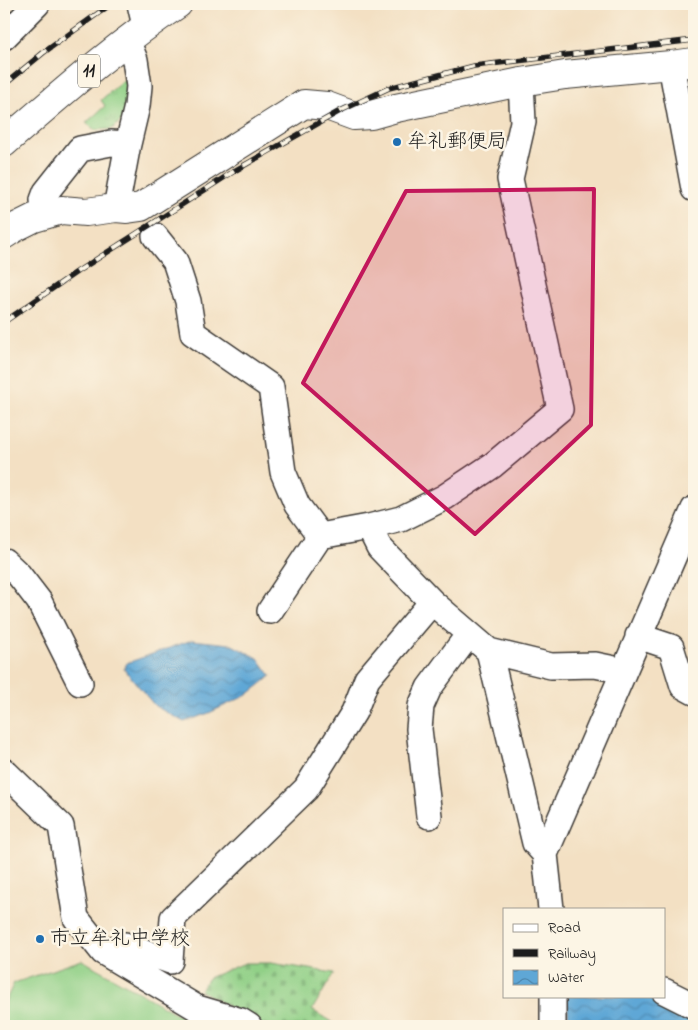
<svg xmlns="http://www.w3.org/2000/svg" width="698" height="1030" viewBox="0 0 698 1030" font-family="'Indie Flower','Klee One',sans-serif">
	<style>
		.grass { fill: url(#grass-tufts); stroke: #567652 }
		.cemetery { fill: url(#cemetery-stones); stroke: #567652 }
		.garden { fill: #91d087; stroke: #567652 }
		.water { fill: url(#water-waves); stroke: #3e6279 }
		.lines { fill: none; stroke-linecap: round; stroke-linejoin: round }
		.street-casing { stroke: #3c3935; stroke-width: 28 }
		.secondary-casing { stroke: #3c3935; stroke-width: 30 }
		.highway-casing { stroke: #3c3935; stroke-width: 30 }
		.street { stroke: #fff; stroke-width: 25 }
		.secondary { stroke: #fff; stroke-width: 28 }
		.highway { stroke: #fff; stroke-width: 28 }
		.rail-casing { stroke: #1c1c1c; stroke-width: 5.5 }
		.rail { stroke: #fcf5e5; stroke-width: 4; stroke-dasharray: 11; stroke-linecap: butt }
		.marked { fill: #c2185b; fill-opacity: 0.2; stroke: #c2185b; stroke-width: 4; stroke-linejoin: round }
		.poi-dot { fill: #1f6fb2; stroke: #fcf5e5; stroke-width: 2 }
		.labels { text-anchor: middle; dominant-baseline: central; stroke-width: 5; stroke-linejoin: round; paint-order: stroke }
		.shield { fill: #fcf5e5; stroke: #5f5d58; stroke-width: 1 }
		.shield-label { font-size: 19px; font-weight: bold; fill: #1c1c1c }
		.poi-label { font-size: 20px; fill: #1c1c1c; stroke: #fcf5e5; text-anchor: start }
	</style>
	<defs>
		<pattern id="grass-tufts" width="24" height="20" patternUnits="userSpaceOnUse" patternTransform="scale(1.25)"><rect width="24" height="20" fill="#91d087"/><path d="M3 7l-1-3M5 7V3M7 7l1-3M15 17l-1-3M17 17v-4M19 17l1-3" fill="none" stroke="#7cb274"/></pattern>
		<pattern id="cemetery-stones" width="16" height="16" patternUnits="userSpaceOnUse" patternTransform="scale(1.25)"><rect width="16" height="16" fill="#91d087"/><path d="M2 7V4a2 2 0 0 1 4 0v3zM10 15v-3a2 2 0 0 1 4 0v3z" fill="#7cb274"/></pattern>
		<pattern id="water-waves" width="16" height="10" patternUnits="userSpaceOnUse" patternTransform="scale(1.25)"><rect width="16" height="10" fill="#5fa7d6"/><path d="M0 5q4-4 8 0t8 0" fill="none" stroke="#4e87ad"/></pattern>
	</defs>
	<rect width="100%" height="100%" fill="#fcf5e5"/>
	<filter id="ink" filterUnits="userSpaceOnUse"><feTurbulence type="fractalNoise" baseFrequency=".02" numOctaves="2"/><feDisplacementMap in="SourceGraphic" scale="10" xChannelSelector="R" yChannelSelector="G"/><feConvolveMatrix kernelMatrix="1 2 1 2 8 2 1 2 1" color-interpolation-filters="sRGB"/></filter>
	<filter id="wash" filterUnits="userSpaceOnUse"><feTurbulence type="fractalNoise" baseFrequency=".0096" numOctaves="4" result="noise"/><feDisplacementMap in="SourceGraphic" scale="20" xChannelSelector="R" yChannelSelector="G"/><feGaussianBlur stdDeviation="1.12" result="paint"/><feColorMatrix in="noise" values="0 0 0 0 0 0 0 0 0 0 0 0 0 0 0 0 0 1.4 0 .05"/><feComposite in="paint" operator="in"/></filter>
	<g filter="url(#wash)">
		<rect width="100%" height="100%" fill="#f3e0c3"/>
		<path class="grass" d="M 127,77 L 124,118 L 112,129 L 95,130 L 86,123 L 105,106 L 101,100 Z"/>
		<path class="cemetery" d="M 245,963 L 271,963 L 334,973 L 312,1010 L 338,1026 L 262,1026 L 200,990 L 208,978 Z"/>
		<path class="garden" d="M 82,960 L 189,1021 L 206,1026 L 4,1026 L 4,1004 L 14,983 Z"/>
		<path class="water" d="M 192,640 L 230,644 L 258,658 L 271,676 L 247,695 L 209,713 L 184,722 L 155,706 L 124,669 L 127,663 Z
			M 567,996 L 662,996 L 694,1012 L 694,1026 L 569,1026 Z"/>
	</g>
	<g filter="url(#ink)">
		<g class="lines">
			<g class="street-casing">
				<path id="street" d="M 140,4 L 145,26
					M 4,37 L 37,4
					M 671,65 L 694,189
					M 116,208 L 128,144 L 137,106 L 139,86 L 135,60 L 127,40
					M 46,215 L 43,200 L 46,192 L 80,149 L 111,143 L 128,144
					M 155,236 L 175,261 L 188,301 L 193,333 L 271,387 L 283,472 L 297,505 L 320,536
					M 369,527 L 379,547 L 432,602 L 489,651 L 551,666 L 595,665 L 624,671
					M 4,561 L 19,575 L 39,601 L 80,683
					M 270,611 L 320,536 L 369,527 L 401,519 L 445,497 L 493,465 L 560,409 L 510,179 L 523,122 L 521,82
					M 638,636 L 671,647 L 683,686 L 694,692
					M 489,651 L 535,843 L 545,854
					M 4,771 L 61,826 L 76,918 L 103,952 L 197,1008 L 241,1021 L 249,1026
					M 429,816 L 419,729 L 421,706 L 429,688 L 469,634
					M 551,909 L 545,854 L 694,509
					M 103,952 L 125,945 L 170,961 L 173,918 L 306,789 L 354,712 L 367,679 L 432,602
					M 664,991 L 694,1006
					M 553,996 L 553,1026"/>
			</g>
			<g class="secondary-casing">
				<path id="secondary" d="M 4,235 L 18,226 L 34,218 L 61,210 L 86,212 L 116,208 L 127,209 L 141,207 L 304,104 L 327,106 L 354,116 L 371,115 L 396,108 L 521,82 L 565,75 L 671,65 L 694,62"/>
			</g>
			<g class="highway-casing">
				<path id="highway" d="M 4,143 C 60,95 116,45 178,4"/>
			</g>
			<use href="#street" class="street"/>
			<use href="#secondary" class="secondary"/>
			<use href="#highway" class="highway"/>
			<g class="rail-casing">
				<path id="rail" d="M 4,85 L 43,53 L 111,4
					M 4,322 L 78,271 L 236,170 L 340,111 L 389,88 L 474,66 L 694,40"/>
			</g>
			<use href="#rail" class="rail"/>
		</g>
	</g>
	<path class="marked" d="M 594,189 L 591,425 L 475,534 L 303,383 L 406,191 Z"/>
	<g class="poi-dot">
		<circle cx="397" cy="142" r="5"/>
		<circle cx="40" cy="939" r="5"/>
	</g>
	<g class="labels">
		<rect class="shield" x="78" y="54.5" width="22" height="33" rx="4"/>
		<g class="shield-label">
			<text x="89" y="71">11</text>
		</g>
		<g class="poi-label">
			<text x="407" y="142">牟礼郵便局</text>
			<text x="50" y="939">市立牟礼中学校</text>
		</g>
	</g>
	<rect width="698" height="1030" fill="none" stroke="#fcf5e5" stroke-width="20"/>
	<rect x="503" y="908" width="162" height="90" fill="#fcf5e5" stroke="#a29e95"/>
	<rect x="513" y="924" width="25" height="8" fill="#ffffff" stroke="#a29e95"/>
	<text x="548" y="932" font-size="15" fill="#1c1c1c">Road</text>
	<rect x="513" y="949" width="25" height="8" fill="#1c1c1c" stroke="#a29e95"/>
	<text x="548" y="958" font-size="15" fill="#1c1c1c">Railway</text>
	<rect x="513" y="970" width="25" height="15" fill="url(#water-waves)" stroke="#a29e95"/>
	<text x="548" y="982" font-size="15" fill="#1c1c1c">Water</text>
</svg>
